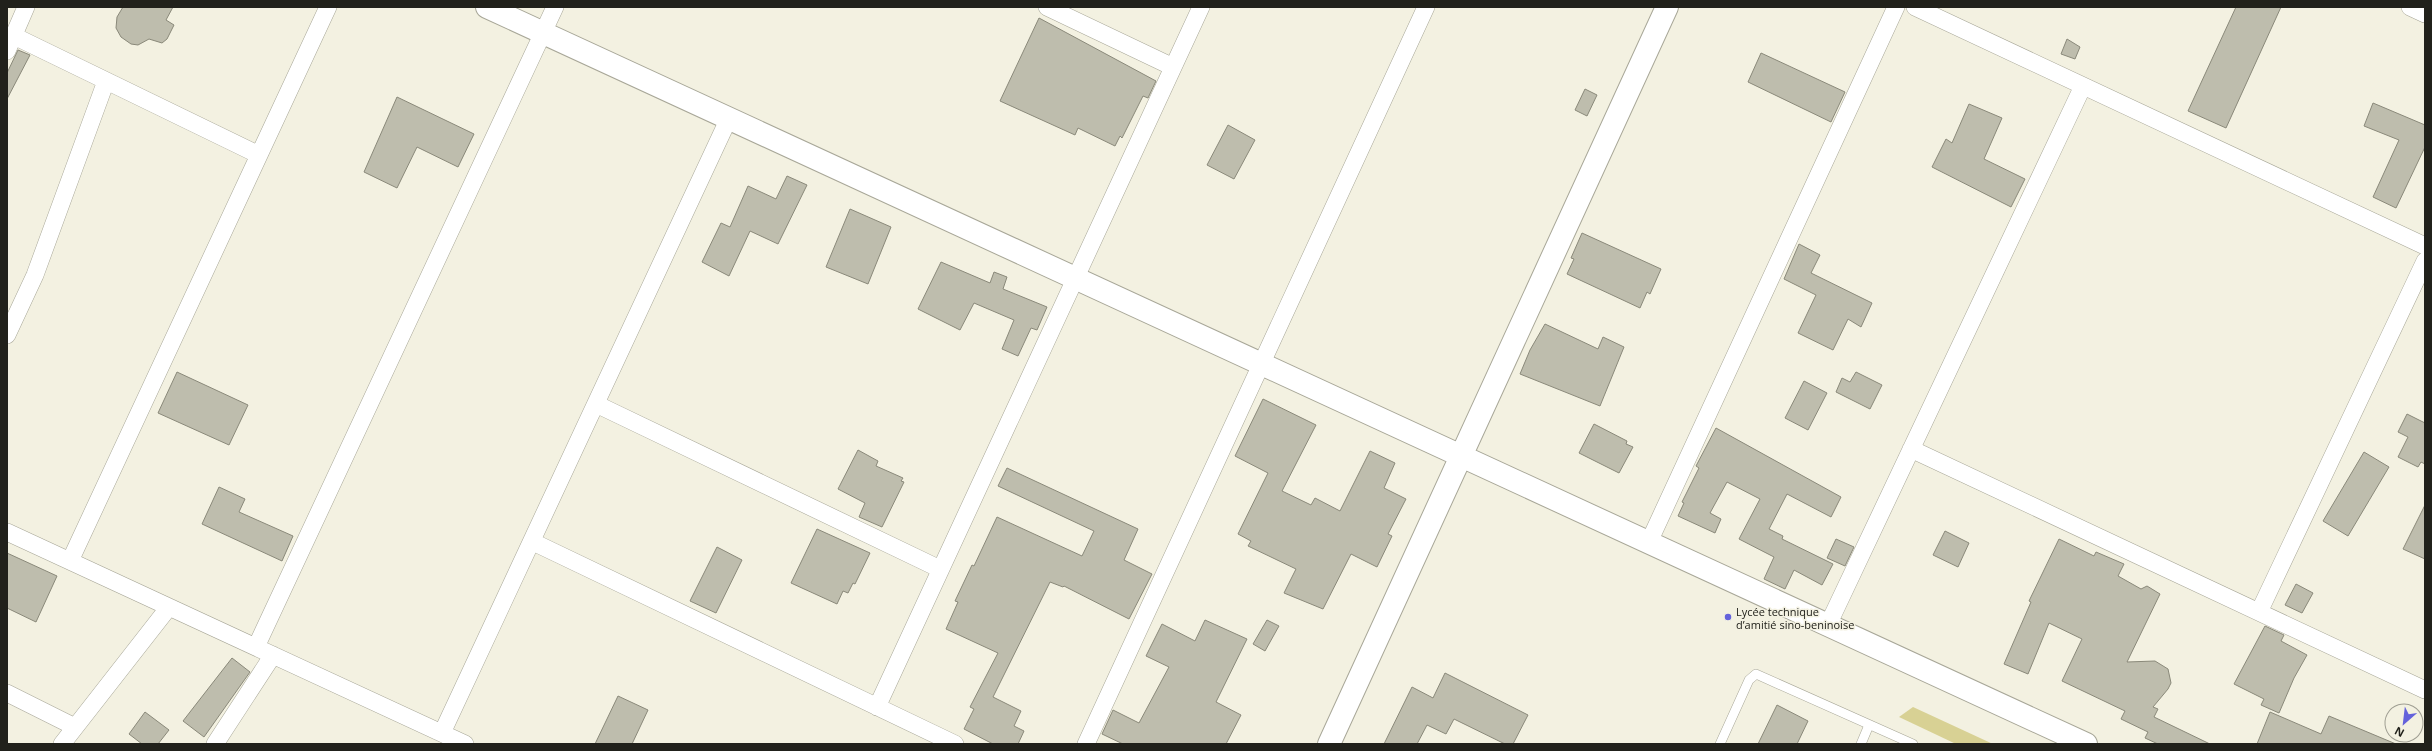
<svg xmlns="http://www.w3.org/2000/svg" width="2432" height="751" viewBox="0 0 2432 751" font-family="'Open Sans',sans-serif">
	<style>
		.green { fill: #d8d194 }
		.building { fill: #bebdad; stroke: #8a897a }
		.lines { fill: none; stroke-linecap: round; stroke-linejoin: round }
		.lane-casing { stroke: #a8a798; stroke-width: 10 }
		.street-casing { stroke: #a8a798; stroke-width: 18 }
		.secondary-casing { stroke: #a8a798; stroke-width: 24 }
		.lane { stroke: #fff; stroke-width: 9 }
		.street { stroke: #fff; stroke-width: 17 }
		.secondary { stroke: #fff; stroke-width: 22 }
		.poi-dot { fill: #6462db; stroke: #f3f1e1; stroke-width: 1.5 }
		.labels { text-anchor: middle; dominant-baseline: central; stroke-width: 3; stroke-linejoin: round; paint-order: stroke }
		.poi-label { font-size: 11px; fill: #21211b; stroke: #f3f1e1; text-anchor: start }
	</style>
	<rect width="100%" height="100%" fill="#f3f1e1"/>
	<path class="green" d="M 1913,707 L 1993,744 L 1956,744 L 1899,717 Z"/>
	<path class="building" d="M 123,7 L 173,7 L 166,20 L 174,25 L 167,39 L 162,43 L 149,39 L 138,45 L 131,44 L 121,37 L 116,28 L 117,17 Z
		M 2236,7 L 2281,7 L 2226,128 L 2188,111 Z
		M 1039,18 L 1156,81 L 1148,98 L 1143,96 L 1122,138 L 1120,136 L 1115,146 L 1078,128 L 1075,135 L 1000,101 Z
		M 2067,39 L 2080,47 L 2075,59 L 2061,54 Z
		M 18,50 L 30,55 L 7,99 L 7,73 Z
		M 1761,53 L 1845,92 L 1831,122 L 1748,82 Z
		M 1585,89 L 1597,95 L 1587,116 L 1575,110 Z
		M 397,97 L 474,134 L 458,167 L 417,147 L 397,188 L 364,172 Z
		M 2373,103 L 2425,125 L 2425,147 L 2396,208 L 2373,197 L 2399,140 L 2364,126 Z
		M 1969,104 L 2002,118 L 1984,159 L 2025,179 L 2011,207 L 1932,167 L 1946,139 L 1952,143 Z
		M 1228,125 L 1255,140 L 1234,179 L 1207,165 Z
		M 787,176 L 807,185 L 778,244 L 750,231 L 729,276 L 702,262 L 721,223 L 730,227 L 748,186 L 776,199 Z
		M 850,209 L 891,227 L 868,284 L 826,267 Z
		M 1582,233 L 1661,269 L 1650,294 L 1647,292 L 1640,308 L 1567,274 L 1574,259 L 1571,258 Z
		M 1799,244 L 1820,255 L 1811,273 L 1872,303 L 1861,327 L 1848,319 L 1833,350 L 1798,333 L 1816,295 L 1784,279 Z
		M 941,262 L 990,283 L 994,272 L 1007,277 L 1003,289 L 1047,307 L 1037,330 L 1031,328 L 1018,356 L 1002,349 L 1014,320 L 974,303 L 960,330 L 918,309 Z
		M 1545,324 L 1598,349 L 1603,337 L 1624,347 L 1600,406 L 1520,374 L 1530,350 Z
		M 177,372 L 248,405 L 229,445 L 158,413 Z
		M 1856,372 L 1882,385 L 1870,409 L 1836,392 L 1842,378 L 1850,382 Z
		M 1804,381 L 1827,393 L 1808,430 L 1785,418 Z
		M 1263,399 L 1316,425 L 1282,491 L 1311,505 L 1315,498 L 1340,511 L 1370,451 L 1395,463 L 1384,488 L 1406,499 L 1388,534 L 1392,536 L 1377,567 L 1351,554 L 1323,609 L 1284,593 L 1296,569 L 1248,546 L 1251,541 L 1238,534 L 1268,473 L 1235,456 Z
		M 2407,414 L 2425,423 L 2425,464 L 2421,462 L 2418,467 L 2398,457 L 2408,437 L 2398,432 Z
		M 1594,424 L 1627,441 L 1626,444 L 1633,447 L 1619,473 L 1579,453 Z
		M 1716,428 L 1841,497 L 1831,517 L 1787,494 L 1769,529 L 1783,536 L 1782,539 L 1833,564 L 1822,585 L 1794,570 L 1785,589 L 1764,579 L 1774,557 L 1739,539 L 1760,499 L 1727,482 L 1710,513 L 1721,519 L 1715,533 L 1678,516 L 1684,503 L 1682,502 L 1699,468 L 1696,466 Z
		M 858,450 L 878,461 L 876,466 L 903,478 L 901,481 L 904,482 L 882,527 L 859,517 L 865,503 L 838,489 Z
		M 2364,452 L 2389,467 L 2348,536 L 2323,521 Z
		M 1007,468 L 1138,529 L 1124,560 L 1152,574 L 1129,619 L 1064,586 L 1063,587 L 1050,582 L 993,697 L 1021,711 L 1014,726 L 1024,731 L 1018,744 L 993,744 L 964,729 L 974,709 L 970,707 L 998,653 L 946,629 L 958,602 L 955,601 L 972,565 L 974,566 L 997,517 L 1082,556 L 1094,531 L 998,486 Z
		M 219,487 L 245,499 L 239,512 L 293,536 L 282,561 L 202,524 Z
		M 2425,505 L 2425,559 L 2403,549 Z
		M 817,529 L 870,553 L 855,584 L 853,583 L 848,593 L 843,591 L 837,604 L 791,583 Z
		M 1945,531 L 1969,543 L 1958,567 L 1933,555 Z
		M 1836,539 L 1854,547 L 1845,566 L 1827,558 Z
		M 2059,539 L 2094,556 L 2096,552 L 2124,564 L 2118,576 L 2141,589 L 2147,586 L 2160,594 L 2127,662 L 2155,661 L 2168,669 L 2171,683 L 2168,689 L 2153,707 L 2158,709 L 2154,717 L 2210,744 L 2158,744 L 2145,738 L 2148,732 L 2121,719 L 2125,711 L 2062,681 L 2082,639 L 2049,623 L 2028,674 L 2004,664 L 2031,602 L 2029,601 Z
		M 717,547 L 742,560 L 716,613 L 690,601 Z
		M 7,553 L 57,576 L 36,622 L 7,608 Z
		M 2296,584 L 2313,593 L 2302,613 L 2285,605 Z
		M 1205,620 L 1247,639 L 1216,702 L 1241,715 L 1226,744 L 1123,744 L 1102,734 L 1113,710 L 1139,723 L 1169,667 L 1146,656 L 1162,624 L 1195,641 Z
		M 1267,620 L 1279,626 L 1265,651 L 1253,644 Z
		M 2265,626 L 2284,635 L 2281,641 L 2307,655 L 2294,678 L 2279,713 L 2261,705 L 2264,699 L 2234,684 Z
		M 232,658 L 250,672 L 204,737 L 183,721 Z
		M 1445,673 L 1528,715 L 1513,744 L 1505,744 L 1454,719 L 1446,734 L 1427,725 L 1417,744 L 1384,744 L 1412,687 L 1433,698 Z
		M 618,696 L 648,710 L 632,744 L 595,744 Z
		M 1777,705 L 1808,721 L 1797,744 L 1758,744 Z
		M 145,712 L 169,730 L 158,744 L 142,744 L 129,734 Z
		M 2270,712 L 2321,734 L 2329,716 L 2396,744 L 2257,744 Z"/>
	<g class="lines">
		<g class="lane-casing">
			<path id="lane" d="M 1720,744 L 1749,680 L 1756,674 L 1913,744
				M 1861,744 L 1869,725"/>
		</g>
		<g class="street-casing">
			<path id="street" d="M 1047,7 L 1173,67
				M 1915,7 L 2425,246
				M 2410,7 L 2425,14
				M 14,36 L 259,155
				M 7,51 L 26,7
				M 7,335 L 35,275 L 106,81
				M 596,404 L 940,569
				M 1911,449 L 2425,690
				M 7,532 L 465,744
				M 533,542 L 955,744
				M 1649,542 L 1896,7
				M 70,561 L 328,7
				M 2259,612 L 2425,261
				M 1828,625 L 2083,86
				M 256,647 L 555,7
				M 7,693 L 75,727
				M 877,707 L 1201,7
				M 442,733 L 729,118
				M 62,744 L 169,607
				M 215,744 L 273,655
				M 1086,744 L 1426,7"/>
		</g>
		<g class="secondary-casing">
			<path id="secondary" d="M 487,7 L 2086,744
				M 1329,744 L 1667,7"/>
		</g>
		<use href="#lane" class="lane"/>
		<use href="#street" class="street"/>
		<use href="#secondary" class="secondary"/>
	</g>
	<circle class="poi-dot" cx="1728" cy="617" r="4"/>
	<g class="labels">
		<g class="poi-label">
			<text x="1736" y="611">Lycée technique<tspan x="1736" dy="13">d’amitié sino-beninoise</tspan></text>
		</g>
	</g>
	<rect width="2432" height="751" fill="none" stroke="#21211b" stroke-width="16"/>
	<g transform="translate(2404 723) rotate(208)"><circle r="19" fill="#f3f1e1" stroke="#9f9e92"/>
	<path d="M0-3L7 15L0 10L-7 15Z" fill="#6462db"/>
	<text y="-6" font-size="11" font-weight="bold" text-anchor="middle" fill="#21211b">N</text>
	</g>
</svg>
